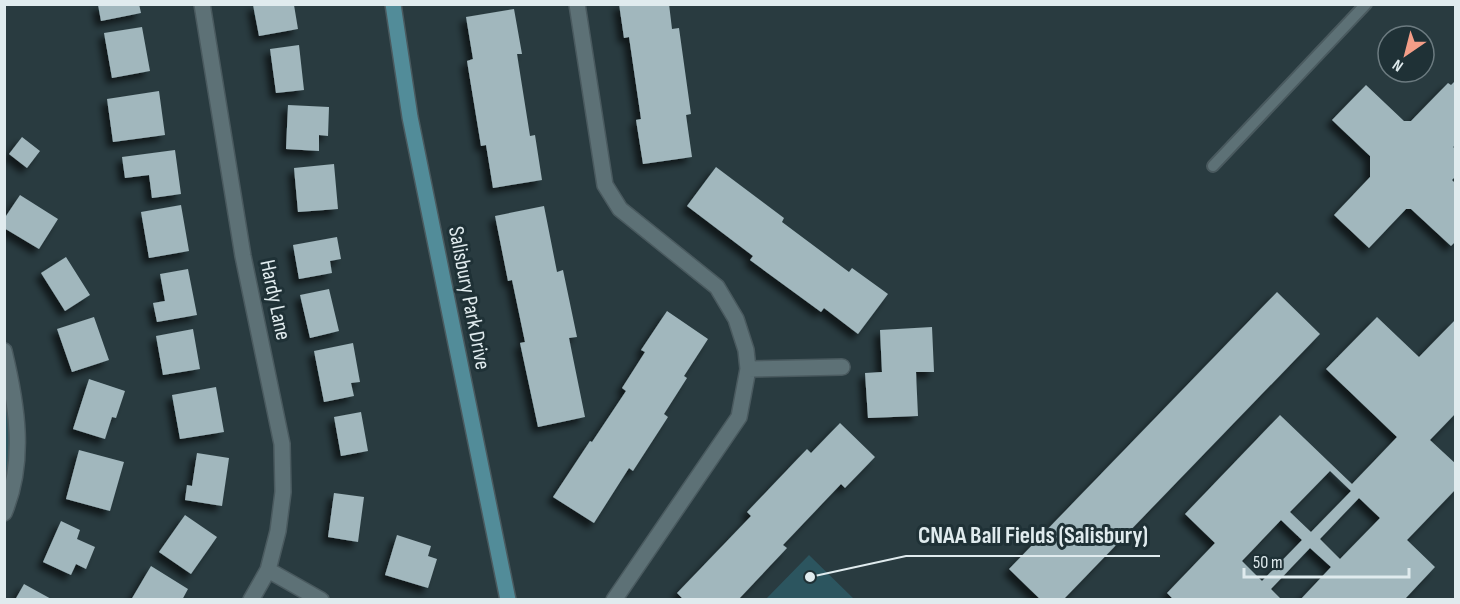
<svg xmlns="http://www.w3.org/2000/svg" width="1460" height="604" viewBox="0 0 1460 604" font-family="'Sofia Sans Condensed',sans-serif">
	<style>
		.green { fill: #2c555f }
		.building { fill: #a1b7bd; fill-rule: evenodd; filter: url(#shadow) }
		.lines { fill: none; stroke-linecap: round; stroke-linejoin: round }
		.service-casing { stroke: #4a5a5f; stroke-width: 14 }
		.minor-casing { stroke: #4a5a5f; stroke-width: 18 }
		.secondary-casing { stroke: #4a5a5f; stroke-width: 18 }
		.service { stroke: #5d7176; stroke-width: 10 }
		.minor { stroke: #5d7176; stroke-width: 15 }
		.secondary { stroke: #528c99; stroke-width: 15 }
		.labels { text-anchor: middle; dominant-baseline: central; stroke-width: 6; stroke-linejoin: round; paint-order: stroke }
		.street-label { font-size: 22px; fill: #e0ebee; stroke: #1f3136 }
		.leader { fill: none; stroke: #e0ebee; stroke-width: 2 }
		.callout-dot { fill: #e0ebee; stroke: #1f3136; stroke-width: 2 }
		.callout-label { font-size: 24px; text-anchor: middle; font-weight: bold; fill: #e0ebee; stroke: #1f3136; stroke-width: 6; stroke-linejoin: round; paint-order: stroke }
	</style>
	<defs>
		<filter id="shadow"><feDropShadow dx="-5.5" dy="5.5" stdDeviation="3" flood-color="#0009"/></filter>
	</defs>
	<rect width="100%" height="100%" fill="#293b40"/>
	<path class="green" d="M 4,351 L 15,396 L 4,513 Z
		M 809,555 L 854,599 L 766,599 Z"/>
	<path class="building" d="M 139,4 L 141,13 L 101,21 L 98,5 Z
		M 619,4 L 669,4 L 672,29 L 679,28 L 691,114 L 686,115 L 692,157 L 643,164 L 636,120 L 641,119 L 629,37 L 624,38 Z
		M 253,5 L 294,5 L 298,29 L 259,36 Z
		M 514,9 L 522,54 L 517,54 L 530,136 L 535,135 L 542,180 L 493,188 L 486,145 L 481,146 L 467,61 L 473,59 L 466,17 Z
		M 142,27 L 150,71 L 112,78 L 104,33 Z
		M 299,45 L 304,90 L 276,93 L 270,49 Z
		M 1456,80 L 1456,145 L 1453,147 L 1456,149 L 1456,176 L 1452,180 L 1456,184 L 1456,241 L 1451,246 L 1411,209 L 1406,209 L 1369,248 L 1334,215 L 1370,177 L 1370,156 L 1332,120 L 1366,85 L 1404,121 L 1411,121 L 1448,83 L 1451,85 Z
		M 159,91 L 165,135 L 113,142 L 107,99 Z
		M 288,105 L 329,107 L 328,136 L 319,135 L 319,151 L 286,149 Z
		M 22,137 L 40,151 L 27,168 L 9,154 Z
		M 175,150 L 181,194 L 152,198 L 149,175 L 125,178 L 122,157 Z
		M 334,164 L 338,209 L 298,212 L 294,168 Z
		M 716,167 L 784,218 L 782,222 L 849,272 L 852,268 L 888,294 L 858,334 L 824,308 L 821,312 L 750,260 L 753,256 L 687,206 Z
		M 20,195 L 58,219 L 39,249 L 4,228 L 4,219 Z
		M 181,205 L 189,251 L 149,258 L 141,212 Z
		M 544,206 L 557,272 L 563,270 L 577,337 L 569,338 L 585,417 L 538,427 L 520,343 L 525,342 L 512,280 L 508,281 L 495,216 Z
		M 337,237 L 341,259 L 330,261 L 332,273 L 299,279 L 293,245 Z
		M 66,257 L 90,295 L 65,311 L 41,273 Z
		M 188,269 L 197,315 L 157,322 L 153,303 L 165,301 L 160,274 Z
		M 329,289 L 339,331 L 310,338 L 300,295 Z
		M 1277,292 L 1320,334 L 1063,600 L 1041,600 L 1009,569 Z
		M 667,311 L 708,339 L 684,376 L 687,378 L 664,414 L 668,417 L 633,471 L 629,468 L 594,523 L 553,497 L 590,441 L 592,442 L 626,391 L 622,388 L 645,352 L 641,350 Z
		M 94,317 L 109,360 L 72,372 L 57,329 Z
		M 1377,317 L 1419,357 L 1456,319 L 1456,413 L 1430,440 L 1456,464 L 1456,489 L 1407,540 L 1435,567 L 1404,600 L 1300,600 L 1331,567 L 1310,548 L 1271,589 L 1282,600 L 1174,600 L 1167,593 L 1215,543 L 1185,514 L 1280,415 L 1352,484 L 1397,437 L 1326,369 ZM 1330,471 L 1351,491 L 1311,532 L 1290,512 ZM 1359,498 L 1380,518 L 1340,559 L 1320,539 ZM 1281,520 L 1302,540 L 1262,581 L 1242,561 Z
		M 932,327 L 934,372 L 916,372 L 918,416 L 868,418 L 865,373 L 882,372 L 880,330 Z
		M 193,329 L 200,369 L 163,375 L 156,336 Z
		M 353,343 L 360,382 L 351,383 L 354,396 L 324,402 L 314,351 Z
		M 89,379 L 125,391 L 116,418 L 112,417 L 105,439 L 73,429 Z
		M 216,387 L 224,432 L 180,439 L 172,395 Z
		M 361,412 L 368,451 L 341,456 L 334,417 Z
		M 840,423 L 875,457 L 845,488 L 841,484 L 783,545 L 787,548 L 738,600 L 684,600 L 677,593 L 751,516 L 747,512 L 807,449 L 811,453 Z
		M 79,450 L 124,462 L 110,511 L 66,499 Z
		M 197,453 L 229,458 L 222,506 L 185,500 L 187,485 L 192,486 Z
		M 334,493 L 364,497 L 358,542 L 328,537 Z
		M 185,515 L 217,537 L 191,574 L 159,552 Z
		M 61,521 L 80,530 L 77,539 L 95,547 L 86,569 L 76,564 L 71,575 L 43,562 Z
		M 397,535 L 431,546 L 428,556 L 437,559 L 428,588 L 385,575 Z
		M 151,566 L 188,589 L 182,600 L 131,600 Z
		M 24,584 L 53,600 L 15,600 Z"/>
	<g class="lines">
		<g class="service-casing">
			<path id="service" d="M 1213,166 L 1366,4"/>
		</g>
		<g class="minor-casing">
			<path id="minor" d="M 202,4 L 243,256 L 282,444 L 283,492 L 278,531 L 268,570 L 251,600
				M 577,4 L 605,185 L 620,209 L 717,287 L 736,319 L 746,350 L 748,369 L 739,417 L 614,600
				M 4,351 C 17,405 26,461 4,513
				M 748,369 L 842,367
				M 268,570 L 321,600"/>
		</g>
		<g class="secondary-casing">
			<path id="secondary" d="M 393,4 L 410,117 L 508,600"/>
		</g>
		<use href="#service" class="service"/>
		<use href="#minor" class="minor"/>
		<use href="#secondary" class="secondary"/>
	</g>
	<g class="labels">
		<g class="street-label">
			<text transform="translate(469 298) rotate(79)">Salisbury Park Drive</text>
			<text transform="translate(275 300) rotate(78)">Hardy Lane</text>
		</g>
	</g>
	<path class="leader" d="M810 577L906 556H1160"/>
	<circle class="callout-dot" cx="810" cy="577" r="6"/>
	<g class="callout-label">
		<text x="1033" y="543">CNAA Ball Fields (Salisbury)</text>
	</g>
	<rect width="1460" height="604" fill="none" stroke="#e0ebee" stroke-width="12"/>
	<g transform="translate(1406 54) rotate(215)"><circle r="28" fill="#1f3136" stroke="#6c7b80" stroke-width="1.5"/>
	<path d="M0-4.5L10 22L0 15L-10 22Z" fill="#f49e88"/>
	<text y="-9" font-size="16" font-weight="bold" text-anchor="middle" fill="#e0ebee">N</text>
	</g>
	<path d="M1244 568v9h165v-9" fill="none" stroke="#e0ebee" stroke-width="3"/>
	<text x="1253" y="568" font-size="18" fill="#e0ebee" stroke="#1f3136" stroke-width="4.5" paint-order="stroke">50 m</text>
</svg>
